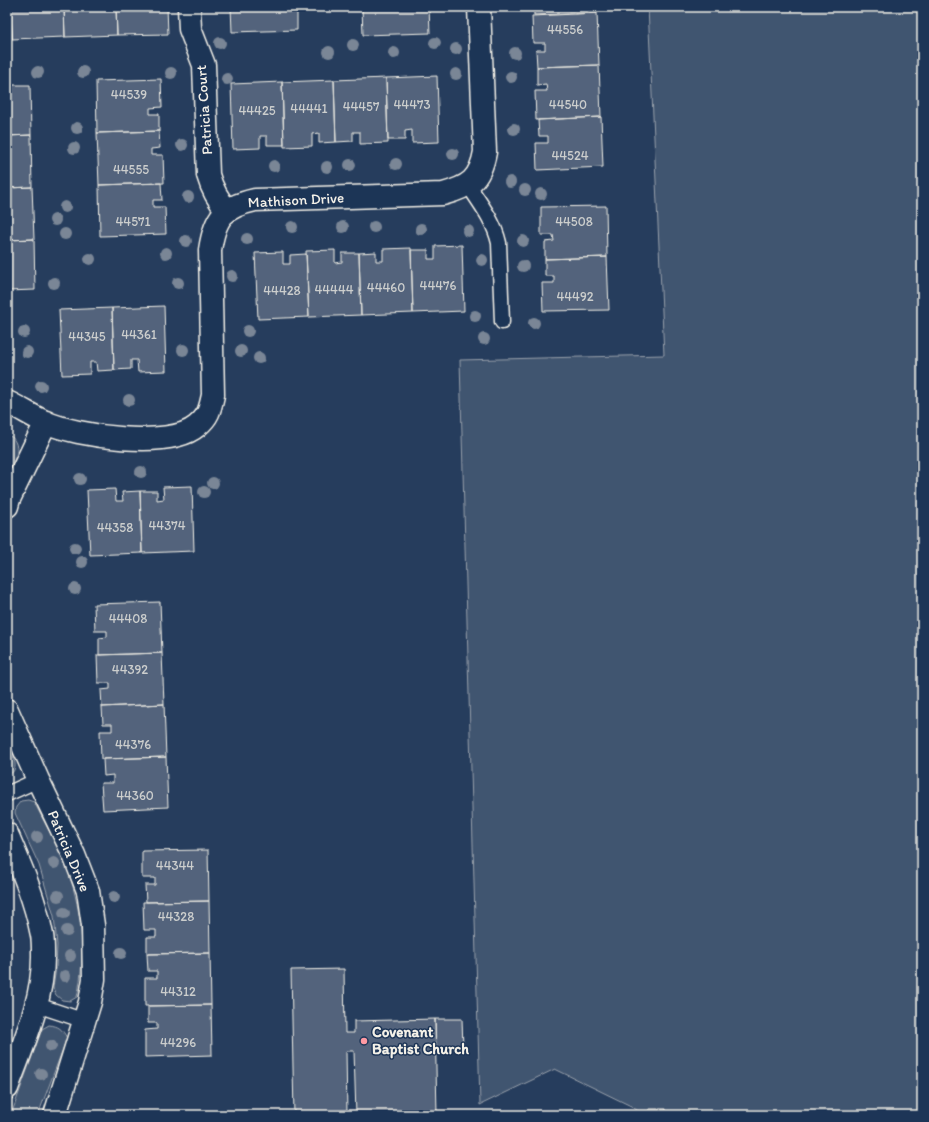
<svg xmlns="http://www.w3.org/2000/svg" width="929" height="1122" viewBox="0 0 929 1122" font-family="Itim,sans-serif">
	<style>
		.green { fill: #40546f; stroke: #9aa2ac }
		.building { fill: #52647b; stroke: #f4f1e8 }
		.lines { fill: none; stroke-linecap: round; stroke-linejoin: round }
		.lane-casing { stroke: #f4f1e8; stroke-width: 17 }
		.street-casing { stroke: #f4f1e8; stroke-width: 25 }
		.lane { stroke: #1d3557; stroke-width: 14 }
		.street { stroke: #1d3557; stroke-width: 22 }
		.tree { fill: #7a8696 }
		.poi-dot { fill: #ff9aa2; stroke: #1d3557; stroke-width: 1.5 }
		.labels { text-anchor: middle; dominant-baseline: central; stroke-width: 3; stroke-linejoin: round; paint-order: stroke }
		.number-label { font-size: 13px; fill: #cccecd }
		.street-label { font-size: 15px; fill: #f4f1e8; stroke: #1d3557 }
		.poi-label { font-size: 15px; font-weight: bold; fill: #f4f1e8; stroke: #1d3557; text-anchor: start }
	</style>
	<rect width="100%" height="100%" fill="#263d5d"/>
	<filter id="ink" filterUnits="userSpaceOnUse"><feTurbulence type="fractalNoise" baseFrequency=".025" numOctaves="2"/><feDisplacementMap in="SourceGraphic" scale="8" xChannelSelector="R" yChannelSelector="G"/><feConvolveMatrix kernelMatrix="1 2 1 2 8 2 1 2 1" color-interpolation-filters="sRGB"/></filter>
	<g filter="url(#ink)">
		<path class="green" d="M 648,7 L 922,7 L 922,1115 L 644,1115 L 631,1106 L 555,1069 L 480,1105 L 460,360 L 664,355 Z
			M 7,436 L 12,437 C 23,451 14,459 7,473 Z
			M 7,742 C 11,752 23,771 7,775 Z
			M 28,800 L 34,802 C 44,822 56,842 65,863 C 81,904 87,953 77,997 L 70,1001 L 62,1000 L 56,995 L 53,988 L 56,968 L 57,945 L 54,916 L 39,865 L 15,813 L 16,807 L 21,801 Z
			M 49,1025 C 59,1026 62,1029 67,1038 L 38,1115 L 11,1115 L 42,1029 Z"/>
		<path class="building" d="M 7,7 L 11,7 L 12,39 L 7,39 Z
			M 11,7 L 64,7 L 65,37 L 12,39 Z
			M 64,7 L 116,7 L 117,35 L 65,37 Z
			M 116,7 L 167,7 L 168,34 L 117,35 Z
			M 231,7 L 297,7 L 297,30 L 232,32 Z
			M 362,7 L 429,7 L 430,33 L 363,35 Z
			M 534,7 L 597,7 L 597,13 L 534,15 Z
			M 597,13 L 599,65 L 537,67 L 536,50 L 545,50 L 545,43 L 533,43 L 532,16 Z
			M 599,65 L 601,117 L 536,120 L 535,91 L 547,91 L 546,84 L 537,85 L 537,67 Z
			M 437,76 L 439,142 L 412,143 L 412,130 L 405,131 L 405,140 L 388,140 L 386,78 Z
			M 386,78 L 388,143 L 360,144 L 360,132 L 353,132 L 353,141 L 336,142 L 334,80 Z
			M 161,79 L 162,107 L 150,108 L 150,114 L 159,114 L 159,131 L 97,133 L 96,81 Z
			M 334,80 L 336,142 L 319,143 L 319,133 L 312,134 L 312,146 L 284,147 L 282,82 Z
			M 282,82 L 284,145 L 267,145 L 267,136 L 260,136 L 260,148 L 233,149 L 231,84 Z
			M 7,85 L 30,85 L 31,135 L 7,136 Z
			M 601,117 L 603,167 L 537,170 L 536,143 L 548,143 L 548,136 L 539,136 L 538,120 Z
			M 159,131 L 160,148 L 151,149 L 151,155 L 163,155 L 164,183 L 99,185 L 97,133 Z
			M 31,135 L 32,187 L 7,188 L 7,136 Z
			M 161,183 L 162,200 L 153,200 L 153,207 L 165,207 L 166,234 L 100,236 L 99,185 Z
			M 32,187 L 34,239 L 7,240 L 7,188 Z
			M 606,206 L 607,257 L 545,259 L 545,242 L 554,241 L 553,235 L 541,235 L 541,207 Z
			M 34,239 L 35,290 L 7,291 L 7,240 Z
			M 462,245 L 464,311 L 413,313 L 411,250 L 428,250 L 428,259 L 435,259 L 435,246 Z
			M 411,248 L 413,313 L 361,315 L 359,253 L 376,252 L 376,261 L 383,261 L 383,249 Z
			M 335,250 L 335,263 L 342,262 L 342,253 L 359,253 L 361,315 L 309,317 L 306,251 Z
			M 283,252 L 283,264 L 290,264 L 290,255 L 306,254 L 309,317 L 258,319 L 255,253 Z
			M 607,257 L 609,310 L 543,311 L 542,283 L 554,283 L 554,276 L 545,276 L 545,259 Z
			M 164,306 L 166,371 L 138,372 L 137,360 L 131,360 L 131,369 L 114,370 L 112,308 Z
			M 112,308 L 114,370 L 97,371 L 96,362 L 90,362 L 90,374 L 62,375 L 59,310 Z
			M 192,486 L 194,551 L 142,553 L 140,491 L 157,491 L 157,500 L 164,499 L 163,487 Z
			M 115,489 L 116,501 L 123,501 L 122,492 L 140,491 L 142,553 L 90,555 L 87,490 Z
			M 160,602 L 162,653 L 99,655 L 99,638 L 107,637 L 107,631 L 95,631 L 94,604 Z
			M 162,653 L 164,704 L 102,707 L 101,690 L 110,689 L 110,683 L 98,683 L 97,655 Z
			M 164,704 L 166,757 L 101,759 L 100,731 L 112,731 L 112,724 L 103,724 L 102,707 Z
			M 166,757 L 168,807 L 103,810 L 101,783 L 113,783 L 113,775 L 104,776 L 103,759 Z
			M 208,850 L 209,901 L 146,902 L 145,885 L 155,885 L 155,878 L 142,878 L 142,851 Z
			M 209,901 L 210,953 L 147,954 L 147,937 L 156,937 L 156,930 L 144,930 L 143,902 Z
			M 210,953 L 211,1005 L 145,1006 L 145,978 L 157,978 L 157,971 L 148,971 L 147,954 Z
			M 344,969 L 345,1033 L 354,1033 L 354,1021 L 435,1019 L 437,1115 L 356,1115 L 354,1051 L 346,1051 L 347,1115 L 294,1115 L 291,970 Z
			M 211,1005 L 212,1055 L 145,1057 L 145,1030 L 157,1029 L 157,1023 L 148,1023 L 148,1006 Z
			M 435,1019 L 462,1019 L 463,1048 L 436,1049 Z
			M 649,1109 L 666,1109 L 666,1115 L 649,1115 Z"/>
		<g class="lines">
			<g class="lane-casing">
				<path id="lane" d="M 468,185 C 480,203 494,221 499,243 L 502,322
					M 7,794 L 38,780
					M 37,1005 L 85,1021"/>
			</g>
			<g class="street-casing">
				<path id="street" d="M 189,7 L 190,29 L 204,65 L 208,175 C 212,189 217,199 227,210
					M 7,402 C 20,408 32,416 45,422 C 77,436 169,450 197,426 C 209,416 210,409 213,395 L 210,250 C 215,217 223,207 255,200 L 443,194 C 469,187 480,180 485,152 L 479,7
					M 7,506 L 9,499 L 46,422
					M 7,710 L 38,780 L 74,855 L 88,891 L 93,925 L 94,979 L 90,1002 L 55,1115
					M 7,834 C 21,867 35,899 42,935 C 43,940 43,947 43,953 C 44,1000 23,1044 7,1088"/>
			</g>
			<use href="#lane" class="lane"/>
			<use href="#street" class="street"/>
		</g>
		<g class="tree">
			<circle cx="220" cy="43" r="6"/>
			<circle cx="435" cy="43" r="6"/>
			<circle cx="353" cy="45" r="6"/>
			<circle cx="456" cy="49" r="6"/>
			<circle cx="329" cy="52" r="6"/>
			<circle cx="394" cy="53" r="6"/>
			<circle cx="515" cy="53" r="6"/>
			<circle cx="38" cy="72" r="6"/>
			<circle cx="83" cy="72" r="6"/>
			<circle cx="171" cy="73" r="6"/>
			<circle cx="456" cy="74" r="6"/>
			<circle cx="511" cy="77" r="6"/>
			<circle cx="227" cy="79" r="6"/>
			<circle cx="77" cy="128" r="6"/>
			<circle cx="514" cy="129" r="6"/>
			<circle cx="182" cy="145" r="6"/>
			<circle cx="74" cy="148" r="6"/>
			<circle cx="453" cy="154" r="6"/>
			<circle cx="396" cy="164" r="6"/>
			<circle cx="350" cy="165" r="6"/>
			<circle cx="274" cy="166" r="6"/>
			<circle cx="327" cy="167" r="6"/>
			<circle cx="510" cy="182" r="6"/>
			<circle cx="525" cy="190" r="6"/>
			<circle cx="541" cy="194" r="6"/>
			<circle cx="188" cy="197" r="6"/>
			<circle cx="65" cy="207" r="6"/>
			<circle cx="55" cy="220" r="6"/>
			<circle cx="292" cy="227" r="6"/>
			<circle cx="343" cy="227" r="6"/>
			<circle cx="374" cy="227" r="6"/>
			<circle cx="421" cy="229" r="6"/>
			<circle cx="468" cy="231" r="6"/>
			<circle cx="65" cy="234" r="6"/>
			<circle cx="247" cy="239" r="6"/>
			<circle cx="186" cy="241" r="6"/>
			<circle cx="523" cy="241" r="6"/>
			<circle cx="166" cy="253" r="6"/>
			<circle cx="90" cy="259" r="6"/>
			<circle cx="482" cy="260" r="6"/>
			<circle cx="523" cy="266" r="6"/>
			<circle cx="232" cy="276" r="6"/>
			<circle cx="54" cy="283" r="6"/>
			<circle cx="178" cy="283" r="6"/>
			<circle cx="475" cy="316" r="6"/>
			<circle cx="534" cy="323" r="6"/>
			<circle cx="248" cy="331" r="6"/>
			<circle cx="24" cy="332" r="6"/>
			<circle cx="484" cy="339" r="6"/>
			<circle cx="183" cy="350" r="6"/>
			<circle cx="241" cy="351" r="6"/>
			<circle cx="27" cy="352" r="6"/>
			<circle cx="259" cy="358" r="6"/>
			<circle cx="41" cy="386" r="6"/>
			<circle cx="129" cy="400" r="6"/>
			<circle cx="141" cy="472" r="6"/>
			<circle cx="80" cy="479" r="6"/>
			<circle cx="213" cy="483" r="6"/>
			<circle cx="204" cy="492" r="6"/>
			<circle cx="75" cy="548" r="6"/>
			<circle cx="82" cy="562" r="6"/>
			<circle cx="75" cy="589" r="6"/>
			<circle cx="37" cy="837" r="6"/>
			<circle cx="54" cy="863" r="6"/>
			<circle cx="58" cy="896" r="6"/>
			<circle cx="114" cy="897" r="6"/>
			<circle cx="64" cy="913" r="6"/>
			<circle cx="67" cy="931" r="6"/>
			<circle cx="121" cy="953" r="6"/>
			<circle cx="70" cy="956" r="6"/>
			<circle cx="65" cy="976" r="6"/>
			<circle cx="51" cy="1046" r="6"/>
			<circle cx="41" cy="1074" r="6"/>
		</g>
	</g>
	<circle class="poi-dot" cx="364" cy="1041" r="4"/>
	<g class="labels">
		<g class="number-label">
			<text x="565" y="29">44556</text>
			<text x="129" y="94">44539</text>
			<text x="412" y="104">44473</text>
			<text x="568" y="104">44540</text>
			<text x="361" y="106">44457</text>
			<text x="309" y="108">44441</text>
			<text x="257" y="110">44425</text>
			<text x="570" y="155">44524</text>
			<text x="131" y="169">44555</text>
			<text x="133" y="221">44571</text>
			<text x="574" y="221">44508</text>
			<text x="438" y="285">44476</text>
			<text x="386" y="287">44460</text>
			<text x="334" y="289">44444</text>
			<text x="282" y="290">44428</text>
			<text x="575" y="296">44492</text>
			<text x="139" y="334">44361</text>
			<text x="87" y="336">44345</text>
			<text x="167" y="525">44374</text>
			<text x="115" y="527">44358</text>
			<text x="128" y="618">44408</text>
			<text x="130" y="669">44392</text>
			<text x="133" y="744">44376</text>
			<text x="135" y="795">44360</text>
			<text x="175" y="865">44344</text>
			<text x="176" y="916">44328</text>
			<text x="178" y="991">44312</text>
			<text x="178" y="1042">44296</text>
		</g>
		<g class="street-label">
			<text transform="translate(204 110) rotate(-94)">Patricia Court</text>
			<text transform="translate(296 200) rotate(-3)">Mathison Drive</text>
			<text transform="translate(69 851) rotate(67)">Patricia Drive</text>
		</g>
		<g class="poi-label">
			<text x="372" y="1032">Covenant<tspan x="372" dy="17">Baptist Church</tspan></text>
		</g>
	</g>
	<rect width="929" height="1122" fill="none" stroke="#1d3557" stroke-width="24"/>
	<rect x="12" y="12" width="905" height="1098" fill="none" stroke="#f4f1e8" stroke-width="1.5" filter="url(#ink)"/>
</svg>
